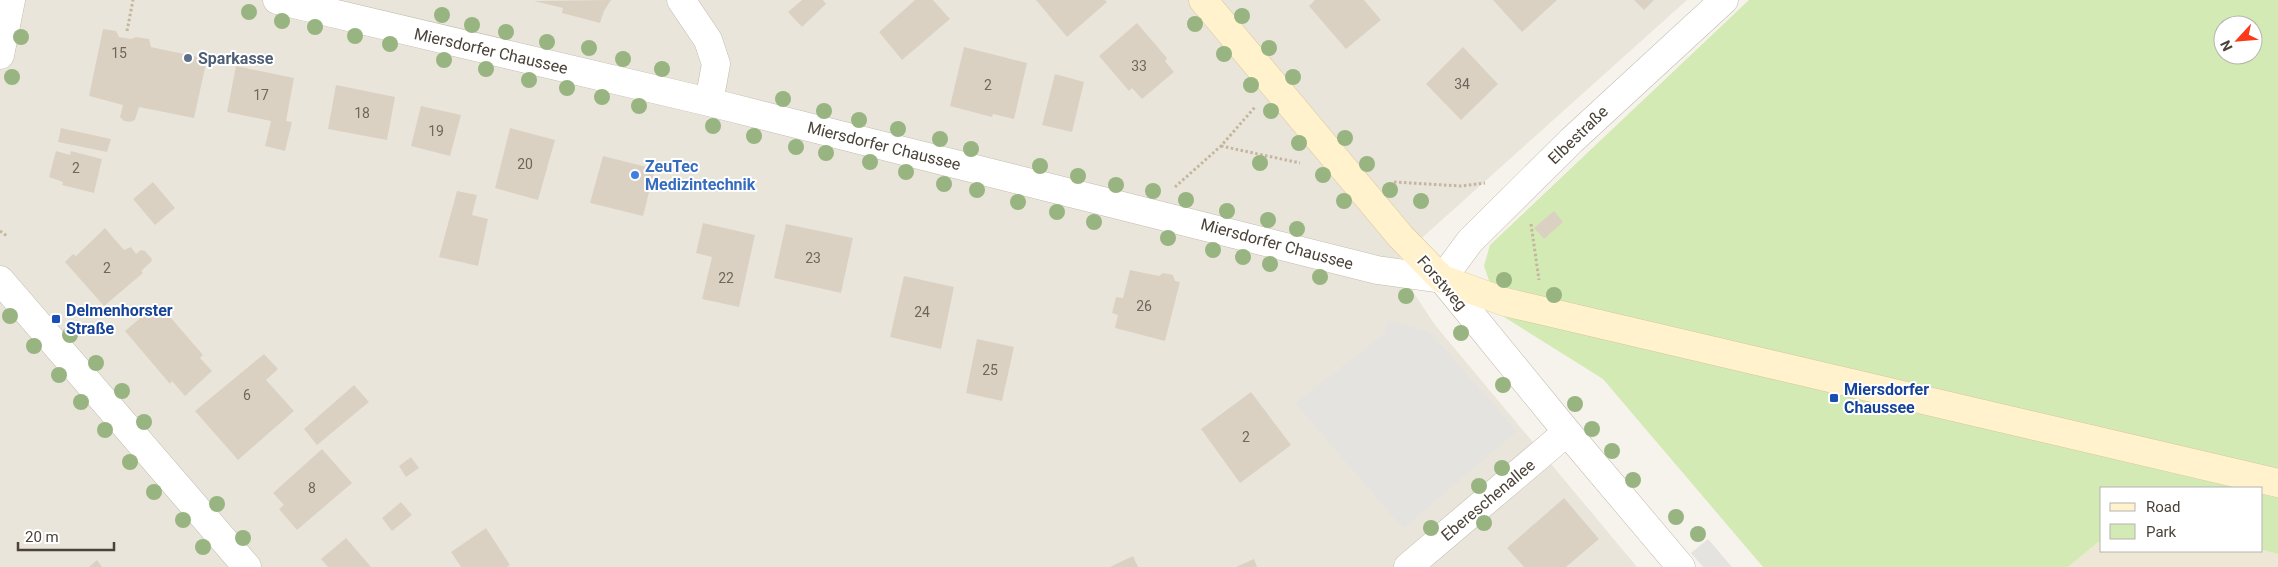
<svg xmlns="http://www.w3.org/2000/svg" width="2278" height="567" viewBox="0 0 2278 567" font-family="Roboto,sans-serif">
	<style>
		.residential { fill: #eae5da }
		.education { fill: #efe7d5 }
		.green { fill: #d3eab4; fill-rule: evenodd }
		.parking { fill: #e5e3e0 }
		.building { fill: #dbd1c3 }
		.lines { fill: none; stroke-linecap: round; stroke-linejoin: round }
		.minor-casing { stroke: #c2baad; stroke-width: 29 }
		.tertiary-casing { stroke: #c2baad; stroke-width: 29 }
		.secondary-casing { stroke: #d7c69b; stroke-width: 29 }
		.path { stroke: #c4b69e; stroke-width: 3; stroke-dasharray: 2.5 2.5; stroke-linecap: butt }
		.minor { stroke: #fff; stroke-width: 28 }
		.tertiary { stroke: #fff; stroke-width: 28 }
		.secondary { stroke: #fff2cd; stroke-width: 28 }
		.tree { fill: #98b481 }
		.service-dot { fill: #5c6f8a; stroke: #fff; stroke-width: 2 }
		.shop-dot { fill: #3f7fe0; stroke: #fff; stroke-width: 2 }
		.transit-dot { fill: #1a4fb4; stroke: #fff; stroke-width: 2 }
		.labels { text-anchor: middle; dominant-baseline: central; stroke-width: 4; stroke-linejoin: round; paint-order: stroke }
		.number-label { font-size: 14px; fill: #6f665c }
		.street-label { font-size: 16px; fill: #4b4339; stroke: #fff }
		.service-label { font-size: 16px; font-weight: bold; fill: #4e5e75; stroke: #fff; text-anchor: start }
		.shop-label { font-size: 16px; font-weight: bold; fill: #366cbe; stroke: #fff; text-anchor: start }
		.transit-label { font-size: 16px; font-weight: bold; fill: #164399; stroke: #fff; text-anchor: start }
	</style>
	<rect width="100%" height="100%" fill="#f6f3ec"/>
	<path class="residential" d="M 0,0 L 1687,0 L 1394,263 L 1435,325 L 1637,567 L 0,567 Z"/>
	<path class="education" d="M 2102,539 L 2102,551 L 2262,550 L 2278,554 L 2278,567 L 2068,567 Z"/>
	<path class="green" d="M 1749,0 L 2278,0 L 2278,554 L 2262,550 L 2262,488 L 2102,488 L 2102,539 L 2068,567 L 1763,567 L 1603,379 L 1501,315 L 1484,266 L 1490,245 ZM 2223,25 L 2253,25 L 2253,55 L 2223,55 Z"/>
	<path class="parking" d="M 1388,320 L 1430,332 L 1517,431 L 1403,529 L 1295,403 L 1384,334 Z
		M 1708,539 L 1732,567 L 1703,567 L 1691,553 Z"/>
	<path class="building" d="M 611,0 L 604,11 L 600,23 L 562,13 L 563,8 L 534,1 Z
		M 802,0 L 823,0 L 826,4 L 802,27 L 788,12 Z
		M 915,0 L 933,0 L 950,19 L 902,60 L 879,32 Z
		M 1036,0 L 1105,0 L 1107,2 L 1067,37 Z
		M 1315,0 L 1364,0 L 1381,20 L 1346,49 L 1309,6 Z
		M 1493,0 L 1557,0 L 1522,32 Z
		M 1634,0 L 1654,0 L 1644,10 Z
		M 1137,23 L 1167,58 L 1165,61 L 1174,72 L 1142,99 L 1132,88 L 1129,91 L 1099,56 Z
		M 103,29 L 116,31 L 119,37 L 131,39 L 136,37 L 149,39 L 151,47 L 207,59 L 194,118 L 139,107 L 135,120 L 130,122 L 124,121 L 120,117 L 123,105 L 89,96 Z
		M 964,47 L 1027,63 L 1014,119 L 993,114 L 992,117 L 950,106 Z
		M 1463,47 L 1498,84 L 1461,120 L 1426,84 Z
		M 236,66 L 294,78 L 286,121 L 292,122 L 285,151 L 265,146 L 271,121 L 227,112 Z
		M 1055,74 L 1084,82 L 1072,132 L 1042,125 Z
		M 336,85 L 395,97 L 387,140 L 328,129 Z
		M 421,106 L 461,115 L 450,156 L 411,146 Z
		M 61,128 L 111,139 L 107,152 L 58,142 Z
		M 510,128 L 555,140 L 538,200 L 495,188 Z
		M 56,151 L 70,155 L 71,151 L 102,159 L 94,193 L 62,185 L 63,182 L 49,177 Z
		M 603,156 L 655,169 L 643,216 L 590,203 Z
		M 153,182 L 175,208 L 155,225 L 133,199 Z
		M 457,191 L 477,195 L 472,215 L 488,219 L 478,266 L 439,257 Z
		M 1554,211 L 1563,222 L 1544,239 L 1534,228 Z
		M 703,223 L 755,235 L 739,307 L 702,299 L 712,257 L 696,253 Z
		M 786,224 L 853,238 L 841,293 L 774,278 Z
		M 105,228 L 124,250 L 131,247 L 136,254 L 141,250 L 145,251 L 152,259 L 151,262 L 141,271 L 143,273 L 104,306 L 65,262 L 73,254 L 76,256 Z
		M 1130,270 L 1159,276 L 1163,273 L 1173,275 L 1175,281 L 1180,282 L 1165,341 L 1115,328 L 1118,315 L 1112,313 L 1116,297 L 1123,298 Z
		M 904,276 L 954,287 L 941,349 L 890,337 Z
		M 158,303 L 203,355 L 200,358 L 212,371 L 185,396 L 172,381 L 170,384 L 125,331 Z
		M 977,339 L 1014,347 L 1002,401 L 966,393 Z
		M 264,354 L 278,369 L 266,380 L 294,411 L 238,460 L 195,411 Z
		M 354,385 L 369,402 L 317,445 L 304,429 Z
		M 1251,392 L 1291,445 L 1240,483 L 1201,429 Z
		M 322,449 L 352,483 L 297,530 L 279,509 L 284,505 L 273,493 Z
		M 411,457 L 419,468 L 406,477 L 399,466 Z
		M 1564,498 L 1599,539 L 1566,567 L 1524,567 L 1507,548 Z
		M 401,502 L 412,515 L 392,531 L 382,518 Z
		M 486,528 L 510,565 L 507,567 L 461,567 L 451,552 Z
		M 346,538 L 371,567 L 328,567 L 321,559 Z
		M 1133,556 L 1138,567 L 1110,567 Z
		M 1254,559 L 1257,567 L 1236,567 Z
		M 97,560 L 102,567 L 89,567 Z"/>
	<g class="lines">
		<g class="minor-casing">
			<path id="minor" d="M 277,0 L 709,102 L 1377,270 L 1442,279 L 1470,241 L 1572,140 L 1724,0
				M 681,0 L 708,40 L 716,64 L 709,102
				M 0,55 L 11,0
				M 0,280 L 247,567
				M 1408,567 L 1567,432"/>
		</g>
		<g class="tertiary-casing">
			<path id="tertiary" d="M 1442,279 L 1567,432 L 1681,567"/>
		</g>
		<g class="secondary-casing">
			<path id="secondary" d="M 1203,0 L 1401,237 L 1442,279 L 1505,302 L 2278,483"/>
		</g>
		<path class="path" d="M 127,31 L 133,0
			M 1221,146 L 1300,163
			M 1394,182 L 1461,186 L 1485,183
			M 1175,187 L 1221,146 L 1255,107
			M 1531,224 L 1539,280
			M 0,231 L 7,236"/>
		<use href="#minor" class="minor"/>
		<use href="#tertiary" class="tertiary"/>
		<use href="#secondary" class="secondary"/>
	</g>
	<g class="tree">
		<circle cx="249" cy="12" r="8"/>
		<circle cx="442" cy="15" r="8"/>
		<circle cx="1242" cy="16" r="8"/>
		<circle cx="282" cy="21" r="8"/>
		<circle cx="1195" cy="24" r="8"/>
		<circle cx="472" cy="25" r="8"/>
		<circle cx="315" cy="27" r="8"/>
		<circle cx="506" cy="32" r="8"/>
		<circle cx="355" cy="36" r="8"/>
		<circle cx="21" cy="37" r="8"/>
		<circle cx="547" cy="42" r="8"/>
		<circle cx="390" cy="44" r="8"/>
		<circle cx="589" cy="48" r="8"/>
		<circle cx="1269" cy="48" r="8"/>
		<circle cx="1224" cy="54" r="8"/>
		<circle cx="623" cy="59" r="8"/>
		<circle cx="444" cy="60" r="8"/>
		<circle cx="486" cy="69" r="8"/>
		<circle cx="662" cy="69" r="8"/>
		<circle cx="12" cy="77" r="8"/>
		<circle cx="1293" cy="77" r="8"/>
		<circle cx="529" cy="80" r="8"/>
		<circle cx="1251" cy="85" r="8"/>
		<circle cx="567" cy="88" r="8"/>
		<circle cx="602" cy="97" r="8"/>
		<circle cx="783" cy="99" r="8"/>
		<circle cx="639" cy="106" r="8"/>
		<circle cx="824" cy="111" r="8"/>
		<circle cx="1271" cy="111" r="8"/>
		<circle cx="859" cy="120" r="8"/>
		<circle cx="713" cy="126" r="8"/>
		<circle cx="898" cy="129" r="8"/>
		<circle cx="754" cy="136" r="8"/>
		<circle cx="1345" cy="138" r="8"/>
		<circle cx="940" cy="139" r="8"/>
		<circle cx="1299" cy="143" r="8"/>
		<circle cx="796" cy="147" r="8"/>
		<circle cx="971" cy="149" r="8"/>
		<circle cx="826" cy="153" r="8"/>
		<circle cx="870" cy="162" r="8"/>
		<circle cx="1260" cy="163" r="8"/>
		<circle cx="1367" cy="164" r="8"/>
		<circle cx="1040" cy="166" r="8"/>
		<circle cx="906" cy="172" r="8"/>
		<circle cx="1323" cy="175" r="8"/>
		<circle cx="1078" cy="176" r="8"/>
		<circle cx="944" cy="184" r="8"/>
		<circle cx="1116" cy="185" r="8"/>
		<circle cx="977" cy="190" r="8"/>
		<circle cx="1390" cy="190" r="8"/>
		<circle cx="1153" cy="191" r="8"/>
		<circle cx="1186" cy="200" r="8"/>
		<circle cx="1344" cy="201" r="8"/>
		<circle cx="1421" cy="201" r="8"/>
		<circle cx="1018" cy="202" r="8"/>
		<circle cx="1227" cy="211" r="8"/>
		<circle cx="1057" cy="212" r="8"/>
		<circle cx="1268" cy="220" r="8"/>
		<circle cx="1094" cy="222" r="8"/>
		<circle cx="1297" cy="229" r="8"/>
		<circle cx="1168" cy="238" r="8"/>
		<circle cx="1213" cy="250" r="8"/>
		<circle cx="1243" cy="257" r="8"/>
		<circle cx="1270" cy="264" r="8"/>
		<circle cx="1320" cy="277" r="8"/>
		<circle cx="1504" cy="280" r="8"/>
		<circle cx="1554" cy="295" r="8"/>
		<circle cx="1406" cy="296" r="8"/>
		<circle cx="10" cy="316" r="8"/>
		<circle cx="1461" cy="333" r="8"/>
		<circle cx="70" cy="335" r="8"/>
		<circle cx="34" cy="346" r="8"/>
		<circle cx="96" cy="363" r="8"/>
		<circle cx="59" cy="375" r="8"/>
		<circle cx="1503" cy="385" r="8"/>
		<circle cx="122" cy="391" r="8"/>
		<circle cx="81" cy="402" r="8"/>
		<circle cx="1575" cy="404" r="8"/>
		<circle cx="144" cy="422" r="8"/>
		<circle cx="1592" cy="429" r="8"/>
		<circle cx="105" cy="430" r="8"/>
		<circle cx="1612" cy="451" r="8"/>
		<circle cx="130" cy="462" r="8"/>
		<circle cx="1502" cy="468" r="8"/>
		<circle cx="1633" cy="480" r="8"/>
		<circle cx="1479" cy="486" r="8"/>
		<circle cx="154" cy="492" r="8"/>
		<circle cx="217" cy="504" r="8"/>
		<circle cx="1676" cy="517" r="8"/>
		<circle cx="183" cy="520" r="8"/>
		<circle cx="1484" cy="523" r="8"/>
		<circle cx="1431" cy="528" r="8"/>
		<circle cx="1698" cy="534" r="8"/>
		<circle cx="243" cy="538" r="8"/>
		<circle cx="203" cy="547" r="8"/>
	</g>
	<circle class="service-dot" cx="188" cy="58" r="5"/>
	<circle class="shop-dot" cx="635" cy="175" r="5"/>
	<g class="transit-dot">
		<rect x="51" y="314" width="10" height="10" rx="2.5"/>
		<rect x="1829" y="393" width="10" height="10" rx="2.5"/>
	</g>
	<g class="labels">
		<g class="number-label">
			<text x="119" y="53">15</text>
			<text x="1139" y="66">33</text>
			<text x="1462" y="84">34</text>
			<text x="988" y="85">2</text>
			<text x="261" y="95">17</text>
			<text x="362" y="113">18</text>
			<text x="436" y="131">19</text>
			<text x="525" y="164">20</text>
			<text x="76" y="168">2</text>
			<text x="813" y="258">23</text>
			<text x="107" y="268">2</text>
			<text x="726" y="278">22</text>
			<text x="1144" y="306">26</text>
			<text x="922" y="312">24</text>
			<text x="990" y="370">25</text>
			<text x="247" y="395">6</text>
			<text x="1246" y="437">2</text>
			<text x="312" y="488">8</text>
		</g>
		<g class="street-label">
			<text transform="translate(491 51) rotate(13)">Miersdorfer Chaussee</text>
			<text transform="translate(1578 135) rotate(-44)">Elbestraße</text>
			<text transform="translate(884 146) rotate(14)">Miersdorfer Chaussee</text>
			<text transform="translate(1277 244) rotate(15)">Miersdorfer Chaussee</text>
			<text transform="translate(1442 283) rotate(49)">Forstweg</text>
			<text transform="translate(1488 500) rotate(-40)">Ebereschenallee</text>
		</g>
		<g class="service-label">
			<text x="198" y="58">Sparkasse</text>
		</g>
		<g class="shop-label">
			<text x="645" y="166">ZeuTec<tspan x="645" dy="18">Medizintechnik</tspan></text>
		</g>
		<g class="transit-label">
			<text x="66" y="310">Delmenhorster<tspan x="66" dy="18">Straße</tspan></text>
			<text x="1844" y="389">Miersdorfer<tspan x="1844" dy="18">Chaussee</tspan></text>
		</g>
	</g>
	<rect x="2100" y="487" width="162" height="65" fill="#ffffff" stroke="#b7b4b0"/>
	<rect x="2110" y="503" width="25" height="8" fill="#fff2cd" stroke="#b7b4b0"/>
	<text x="2146" y="512" font-size="15" fill="#4b4339">Road</text>
	<rect x="2110" y="524" width="25" height="15" fill="#d3eab4" stroke="#b7b4b0"/>
	<text x="2146" y="537" font-size="15" fill="#4b4339">Park</text>
	<g transform="translate(2238 40) rotate(244)"><circle r="24" fill="#ffffff" stroke="#b7b4b0"/>
	<path d="M0-4L9 19L0 12L-9 19Z" fill="#fe391a"/>
	<text y="-8" font-size="14" font-weight="bold" text-anchor="middle" fill="#4b4339">N</text>
	</g>
	<path d="M18 542v8h96v-8" fill="none" stroke="#4b4339" stroke-width="2.5"/>
	<text x="25" y="542" font-size="15" fill="#4b4339" stroke="#ffffff" stroke-width="4" paint-order="stroke">20 m</text>
</svg>
